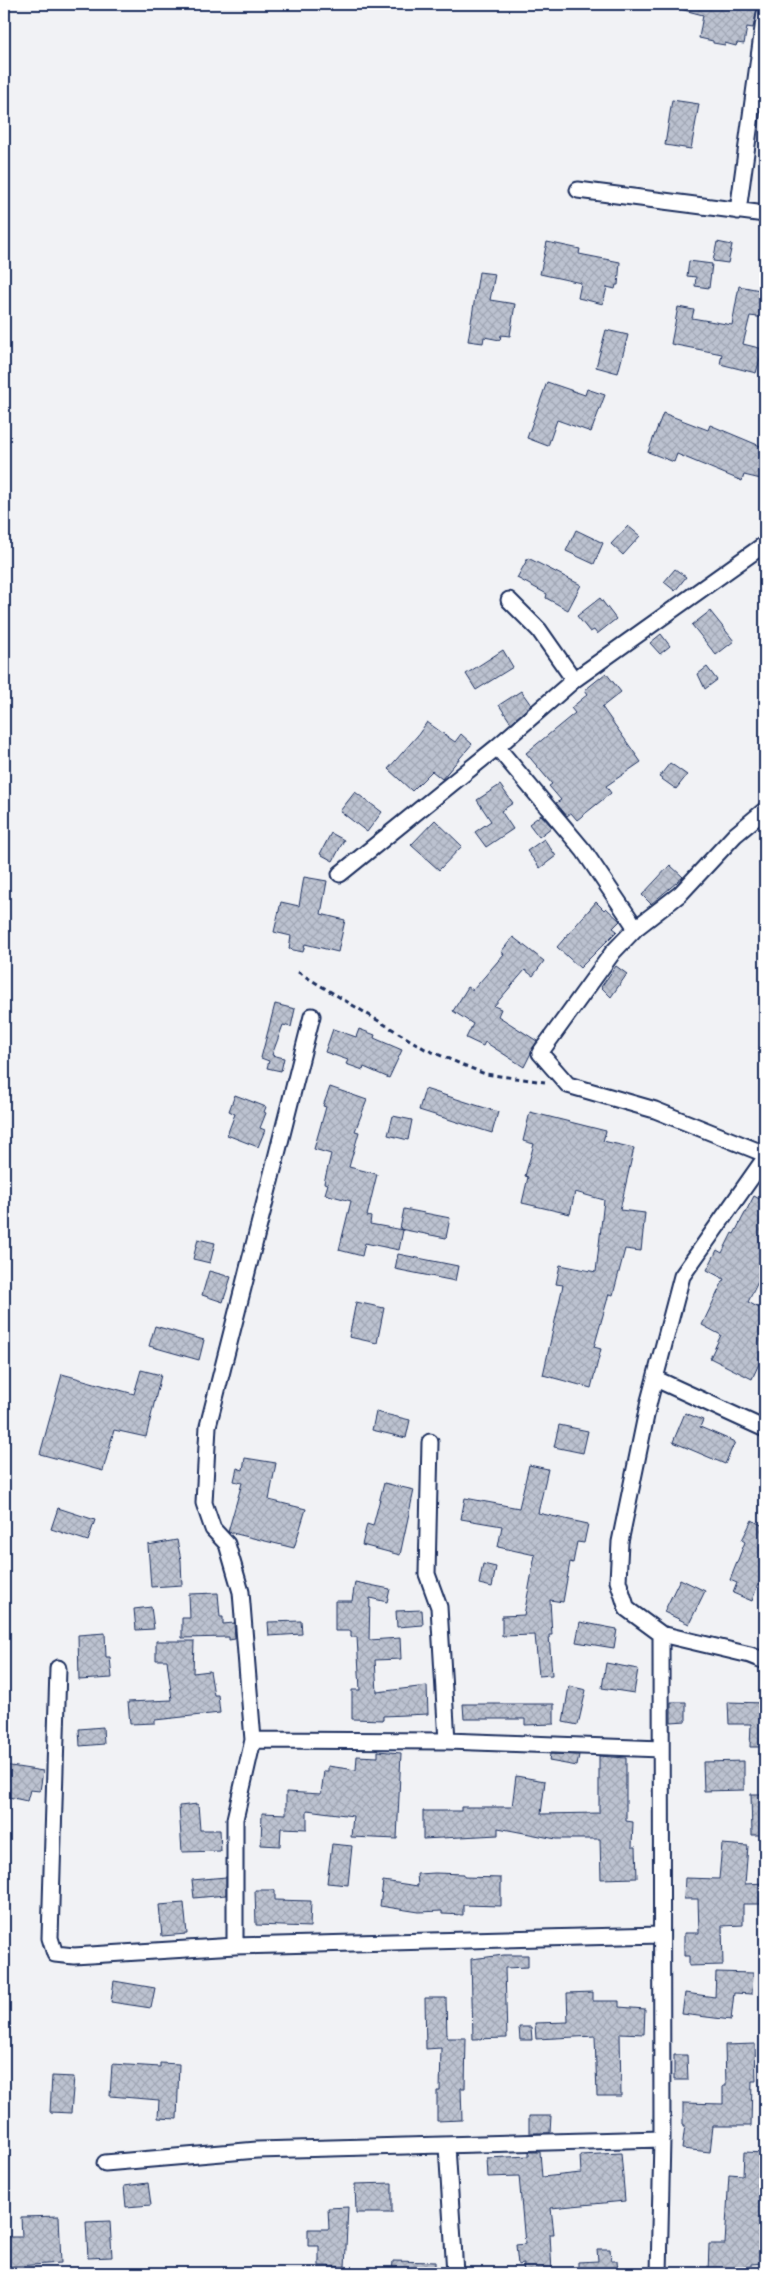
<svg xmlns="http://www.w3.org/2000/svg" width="769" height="2277" viewBox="0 0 769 2277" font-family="'Shantell Sans',sans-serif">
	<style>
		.building { fill: url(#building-cross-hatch); stroke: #1b2f5e }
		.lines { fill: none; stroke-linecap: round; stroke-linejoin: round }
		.street-casing { stroke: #1b2f5e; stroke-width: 19 }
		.path { stroke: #1b2f5e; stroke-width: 3; stroke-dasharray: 5 4; stroke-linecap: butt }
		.street { stroke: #fff; stroke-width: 15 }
	</style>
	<defs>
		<pattern id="building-cross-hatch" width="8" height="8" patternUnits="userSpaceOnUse" patternTransform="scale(1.25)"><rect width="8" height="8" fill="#bcc2d0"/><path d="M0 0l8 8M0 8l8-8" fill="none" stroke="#a1a7b5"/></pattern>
	</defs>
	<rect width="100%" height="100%" fill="#f1f2f5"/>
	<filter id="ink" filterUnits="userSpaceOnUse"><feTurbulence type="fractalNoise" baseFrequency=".02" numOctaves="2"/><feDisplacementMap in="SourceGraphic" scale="10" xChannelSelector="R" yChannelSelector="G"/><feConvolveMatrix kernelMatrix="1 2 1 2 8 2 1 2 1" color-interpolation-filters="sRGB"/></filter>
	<g filter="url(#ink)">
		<path class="building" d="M 677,4 L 738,4 L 757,9 L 753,28 L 747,27 L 744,44 L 737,43 L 736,46 L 725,43 L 725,45 L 713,43 L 713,41 L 699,38 L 703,15 L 676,8 Z
			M 672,100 L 699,104 L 691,149 L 665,145 Z
			M 547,242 L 580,249 L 579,254 L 620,262 L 618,285 L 616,285 L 615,289 L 607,287 L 603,304 L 578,298 L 581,283 L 540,274 Z
			M 717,242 L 732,245 L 728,263 L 713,261 Z
			M 689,261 L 712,264 L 709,288 L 695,286 L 696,277 L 687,276 Z
			M 479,272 L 495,274 L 490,300 L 515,304 L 510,336 L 501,335 L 500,340 L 484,337 L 483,343 L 468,341 Z
			M 739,286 L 765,291 L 765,318 L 750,316 L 743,344 L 763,349 L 756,373 L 720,364 L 722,354 L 671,344 L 678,307 L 694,310 L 692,318 L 732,325 Z
			M 606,330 L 628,335 L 618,373 L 596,367 Z
			M 547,382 L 585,395 L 587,389 L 605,395 L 591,432 L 557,420 L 548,446 L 527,438 Z
			M 663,413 L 708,430 L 710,425 L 765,448 L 765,480 L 744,475 L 742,481 L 677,454 L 674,462 L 648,452 Z
			M 628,526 L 640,536 L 623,555 L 611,544 Z
			M 576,530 L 603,543 L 594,564 L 566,551 Z
			M 528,558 L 581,585 L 568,610 L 546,598 L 547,594 L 517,578 Z
			M 675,569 L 686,577 L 675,591 L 664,582 Z
			M 600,598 L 616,619 L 597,634 L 594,630 L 590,632 L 577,616 Z
			M 710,611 L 734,641 L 716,655 L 692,625 Z
			M 661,634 L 670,646 L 660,654 L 650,643 Z
			M 503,650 L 513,667 L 476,690 L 466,674 Z
			M 707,667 L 717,680 L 705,689 L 698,674 Z
			M 606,673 L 621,692 L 602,707 L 641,762 L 606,786 L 611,793 L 577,820 L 571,813 L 567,816 L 556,803 L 561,800 L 549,786 L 552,784 L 526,753 L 575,713 L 571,708 L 588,694 L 585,690 Z
			M 521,691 L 531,705 L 511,723 L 499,705 Z
			M 427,722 L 455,742 L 461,734 L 472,744 L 442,779 L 432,771 L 412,791 L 388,769 L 418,735 Z
			M 670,763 L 687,775 L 676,789 L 659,777 Z
			M 500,785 L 513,803 L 501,811 L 513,829 L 486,847 L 475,832 L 491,821 L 477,800 Z
			M 355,792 L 382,812 L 367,832 L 340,811 Z
			M 541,815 L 552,827 L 539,837 L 529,824 Z
			M 435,820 L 462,846 L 439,870 L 411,845 Z
			M 331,833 L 344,840 L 333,861 L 320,854 Z
			M 544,839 L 556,856 L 540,868 L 527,851 Z
			M 670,865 L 683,877 L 651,904 L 642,895 Z
			M 304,877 L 327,881 L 321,914 L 345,920 L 338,952 L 305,944 L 303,952 L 289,949 L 291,936 L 274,932 L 281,902 L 299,906 Z
			M 596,902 L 604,910 L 606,908 L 620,921 L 613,928 L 617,931 L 580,968 L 557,947 Z
			M 513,937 L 544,961 L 533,976 L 525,970 L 494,1006 L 501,1009 L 498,1016 L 537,1041 L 524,1067 L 485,1042 L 483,1046 L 466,1038 L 473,1024 L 453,1011 L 468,987 L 473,990 L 504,954 L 501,952 Z
			M 616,966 L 627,974 L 611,997 L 601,987 Z
			M 275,1004 L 295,1009 L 291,1027 L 283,1025 L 272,1055 L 284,1058 L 281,1071 L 267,1068 L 269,1061 L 261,1058 Z
			M 333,1029 L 356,1037 L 359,1029 L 375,1035 L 374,1038 L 402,1050 L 389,1078 L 364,1067 L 363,1070 L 346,1064 L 348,1060 L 325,1052 Z
			M 330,1087 L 367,1100 L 355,1131 L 359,1132 L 349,1167 L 377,1174 L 367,1216 L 371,1217 L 370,1224 L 403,1230 L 399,1250 L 365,1243 L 362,1256 L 339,1250 L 351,1201 L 325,1194 L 328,1184 L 324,1183 L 331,1154 L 314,1149 L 326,1107 L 323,1106 Z
			M 425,1089 L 498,1112 L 492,1133 L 419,1110 Z
			M 235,1095 L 266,1107 L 264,1112 L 266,1113 L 260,1128 L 265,1130 L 258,1147 L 227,1135 L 235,1114 L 229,1111 Z
			M 530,1112 L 606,1131 L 603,1141 L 634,1148 L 620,1210 L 645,1213 L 641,1251 L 625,1249 L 613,1295 L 609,1294 L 594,1347 L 601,1349 L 591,1388 L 543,1375 L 563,1285 L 556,1284 L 560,1265 L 596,1272 L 604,1200 L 575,1192 L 570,1214 L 522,1203 L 528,1177 L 525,1176 L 534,1144 L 523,1141 Z
			M 393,1116 L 412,1120 L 408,1140 L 388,1135 Z
			M 754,1196 L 765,1202 L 765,1268 L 748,1302 L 765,1311 L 765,1351 L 752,1379 L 710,1358 L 721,1335 L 702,1325 L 724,1279 L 707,1270 L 717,1250 L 722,1253 L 732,1233 L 734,1234 Z
			M 404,1209 L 450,1218 L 446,1238 L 400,1229 Z
			M 198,1239 L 215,1243 L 210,1263 L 193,1259 Z
			M 398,1254 L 458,1266 L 455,1281 L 395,1269 Z
			M 209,1271 L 231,1277 L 223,1302 L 202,1295 Z
			M 356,1302 L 384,1308 L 377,1343 L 349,1337 Z
			M 155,1326 L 204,1340 L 199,1360 L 149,1346 Z
			M 141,1370 L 161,1375 L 146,1437 L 114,1430 L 103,1471 L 40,1454 L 62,1374 L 134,1394 Z
			M 376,1412 L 410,1420 L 406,1438 L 372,1430 Z
			M 685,1413 L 703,1420 L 700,1427 L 735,1442 L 725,1464 L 673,1442 Z
			M 559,1425 L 588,1431 L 583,1453 L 554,1447 Z
			M 245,1458 L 276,1463 L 269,1500 L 306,1509 L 294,1548 L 228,1532 L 242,1483 L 234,1481 L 237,1468 L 243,1470 Z
			M 529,1465 L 548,1469 L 538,1513 L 588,1524 L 584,1543 L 577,1542 L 573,1563 L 570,1562 L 563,1602 L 550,1600 L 552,1635 L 549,1635 L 552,1675 L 539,1676 L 535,1635 L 502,1636 L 502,1616 L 524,1615 L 535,1555 L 498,1547 L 502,1526 L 461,1519 L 465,1498 L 519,1508 Z
			M 384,1483 L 414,1490 L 400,1555 L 362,1545 L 367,1524 L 373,1526 Z
			M 58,1508 L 95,1520 L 88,1541 L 51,1529 Z
			M 752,1520 L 765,1527 L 765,1587 L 758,1584 L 752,1601 L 733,1593 L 737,1583 L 730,1580 L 745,1542 L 742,1540 Z
			M 177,1540 L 181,1560 L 182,1585 L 151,1587 L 148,1545 Z
			M 483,1564 L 496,1567 L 492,1587 L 479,1584 Z
			M 680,1579 L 705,1591 L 689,1624 L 664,1612 Z
			M 355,1582 L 390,1589 L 387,1602 L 370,1598 L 369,1640 L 400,1638 L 401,1659 L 375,1660 L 377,1692 L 427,1686 L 428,1714 L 383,1716 L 383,1720 L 352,1719 L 352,1690 L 360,1690 L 357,1637 L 351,1637 L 351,1631 L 335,1631 L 335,1601 L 352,1601 Z
			M 218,1593 L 220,1617 L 223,1617 L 223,1624 L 234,1623 L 235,1639 L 229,1640 L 229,1637 L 182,1638 L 182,1618 L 190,1618 L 189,1594 Z
			M 151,1607 L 154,1629 L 136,1630 L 134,1609 Z
			M 422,1610 L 423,1625 L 397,1627 L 396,1611 Z
			M 301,1621 L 302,1634 L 269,1636 L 268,1622 Z
			M 580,1622 L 617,1629 L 614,1648 L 576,1642 Z
			M 105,1633 L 106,1657 L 110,1657 L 112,1678 L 79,1680 L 78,1635 Z
			M 156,1641 L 194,1641 L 193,1673 L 210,1671 L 214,1695 L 218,1695 L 220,1713 L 155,1720 L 155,1723 L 130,1724 L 128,1702 L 172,1700 L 167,1660 L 156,1660 Z
			M 606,1663 L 638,1669 L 634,1693 L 602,1688 Z
			M 569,1686 L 586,1690 L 578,1725 L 563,1722 Z
			M 671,1702 L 686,1702 L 686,1721 L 671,1722 Z
			M 728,1702 L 765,1703 L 765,1747 L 750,1747 L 751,1724 L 729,1724 Z
			M 463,1704 L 554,1704 L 554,1724 L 525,1725 L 525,1719 L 464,1719 Z
			M 103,1727 L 104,1744 L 80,1746 L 79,1729 Z
			M 378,1751 L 401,1753 L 397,1839 L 351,1837 L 353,1816 L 307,1810 L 307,1829 L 281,1828 L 280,1846 L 261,1845 L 262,1813 L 286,1814 L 286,1792 L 321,1794 L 324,1771 L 328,1771 L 328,1766 L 356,1770 L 357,1756 L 378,1757 Z
			M 550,1754 L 579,1755 L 577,1766 L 549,1761 Z
			M 599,1756 L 626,1758 L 626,1821 L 633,1822 L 632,1847 L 636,1847 L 637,1878 L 601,1879 L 600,1839 L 556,1839 L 498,1828 L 498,1835 L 423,1839 L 423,1811 L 461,1811 L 461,1807 L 512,1807 L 516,1776 L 545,1781 L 541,1814 L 599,1813 Z
			M 744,1761 L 744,1790 L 704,1791 L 703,1762 Z
			M 4,1765 L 43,1771 L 40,1791 L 30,1790 L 27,1801 L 4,1796 Z
			M 751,1794 L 765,1794 L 765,1835 L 752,1835 Z
			M 198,1804 L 200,1830 L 220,1830 L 221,1851 L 182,1852 L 179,1806 Z
			M 332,1844 L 352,1846 L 348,1885 L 327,1883 Z
			M 722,1844 L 748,1846 L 745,1884 L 765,1883 L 765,1904 L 743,1904 L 743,1925 L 722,1926 L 723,1965 L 689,1966 L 689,1956 L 684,1956 L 684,1933 L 699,1933 L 698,1899 L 684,1899 L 685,1878 L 719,1879 Z
			M 435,1873 L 464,1874 L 464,1877 L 501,1878 L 501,1906 L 463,1905 L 463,1915 L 442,1914 L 442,1911 L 419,1912 L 380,1906 L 383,1881 L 418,1886 L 417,1874 Z
			M 226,1877 L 226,1895 L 194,1898 L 192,1880 Z
			M 255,1890 L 275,1890 L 275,1900 L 311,1901 L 310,1927 L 256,1925 Z
			M 184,1903 L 187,1934 L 162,1936 L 159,1905 Z
			M 504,1955 L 528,1955 L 528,1967 L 505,1968 L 507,2038 L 473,2039 L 471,1959 Z
			M 716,1972 L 753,1973 L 752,1994 L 734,1993 L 731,2020 L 682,2014 L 685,1993 L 715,1997 Z
			M 114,1981 L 155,1988 L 151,2008 L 111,2002 Z
			M 593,1992 L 593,2001 L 619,2001 L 619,2007 L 645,2009 L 644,2034 L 620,2033 L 621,2096 L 597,2096 L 595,2036 L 536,2039 L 535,2023 L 568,2022 L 567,1993 Z
			M 425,1998 L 446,1998 L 447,2038 L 466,2038 L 465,2088 L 461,2088 L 462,2120 L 437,2121 L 437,2091 L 440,2091 L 441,2048 L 426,2049 Z
			M 519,2027 L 531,2027 L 532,2040 L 520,2040 Z
			M 755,2044 L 756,2081 L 752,2081 L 751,2126 L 713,2126 L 710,2152 L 682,2149 L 685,2125 L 683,2125 L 683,2103 L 723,2104 L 723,2086 L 726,2086 L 725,2045 Z
			M 674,2055 L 687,2055 L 688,2080 L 674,2080 Z
			M 160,2063 L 179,2064 L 177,2119 L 158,2118 L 159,2100 L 110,2096 L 112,2064 L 160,2067 Z
			M 52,2076 L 74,2077 L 71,2113 L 50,2112 Z
			M 529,2116 L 551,2116 L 550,2133 L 529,2133 Z
			M 529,2152 L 540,2152 L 542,2177 L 581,2173 L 580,2155 L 621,2153 L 625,2201 L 551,2208 L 554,2234 L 550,2234 L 552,2273 L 523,2273 L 524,2264 L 518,2265 L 516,2245 L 525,2244 L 519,2176 L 488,2177 L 487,2158 L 529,2156 Z
			M 744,2152 L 765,2153 L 765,2263 L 751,2264 L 751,2267 L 747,2267 L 747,2273 L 708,2273 L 709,2244 L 725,2244 L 729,2174 L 743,2175 Z
			M 148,2183 L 151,2205 L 126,2207 L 124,2186 Z
			M 392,2183 L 392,2213 L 356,2213 L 355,2184 Z
			M 348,2207 L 345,2267 L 319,2266 L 319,2246 L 308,2246 L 308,2229 L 329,2229 L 328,2208 Z
			M 59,2216 L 61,2263 L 4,2267 L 4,2237 L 22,2237 L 21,2217 Z
			M 110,2221 L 112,2257 L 88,2258 L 86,2222 Z
			M 597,2249 L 610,2249 L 611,2261 L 617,2261 L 618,2273 L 578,2273 L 578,2262 L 598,2261 Z
			M 393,2261 L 435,2262 L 435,2273 L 392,2273 Z"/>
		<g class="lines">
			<g class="street-casing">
				<path id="street" d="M 578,190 L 765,214
					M 738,211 L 765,13
					M 509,600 L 539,630 L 574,680
					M 497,747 L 584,851 L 636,928
					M 765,810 L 735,835 L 680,894 L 636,928 L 613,952 L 540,1053 L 568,1085 L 655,1110 L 765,1154
					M 340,874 L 497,747 L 574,680 L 765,544
					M 312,1016 L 208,1426 L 204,1503 L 213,1529 L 227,1544 L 241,1592 L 253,1740 L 235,1819 L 235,1946 L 661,1935
					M 765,1158 L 682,1276 L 649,1401 L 620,1542 L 618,1581 L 627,1609 L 661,1634 L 750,1655 L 765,1661
					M 656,1379 L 765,1429
					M 430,1442 L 427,1574 L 439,1607 L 447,1741
					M 58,1668 L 50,1938 L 55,1954 L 74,1956 L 235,1946
					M 253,1740 L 447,1741 L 661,1749
					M 447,2146 L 455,2273
					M 105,2163 L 257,2150 L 662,2139
					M 659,2273 L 662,2139 L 661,1634"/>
			</g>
			<path class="path" d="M 298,972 L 425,1049 L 485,1074 L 545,1082"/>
			<use href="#street" class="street"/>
		</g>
	</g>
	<rect width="769" height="2277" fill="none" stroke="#fff" stroke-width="20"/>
	<rect x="10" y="10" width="749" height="2257" fill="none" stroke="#1b2f5e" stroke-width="2" filter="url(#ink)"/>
</svg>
